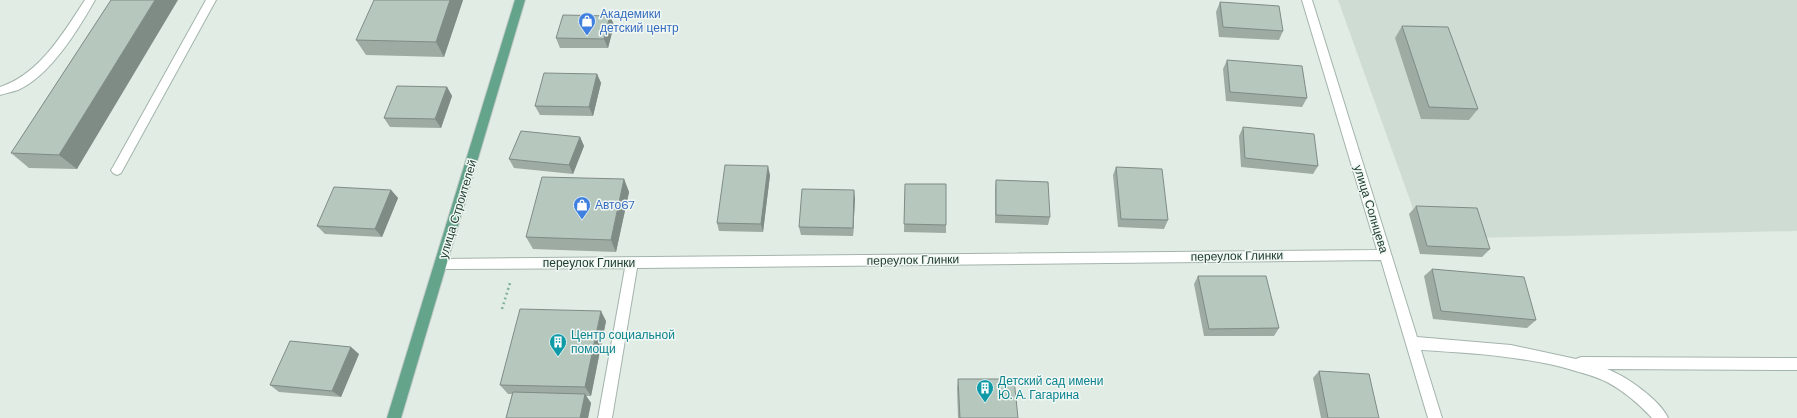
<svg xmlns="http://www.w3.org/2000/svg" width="1797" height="418" viewBox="0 0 1797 418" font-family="'DM Sans',sans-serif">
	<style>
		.built { fill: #cfdcd4 }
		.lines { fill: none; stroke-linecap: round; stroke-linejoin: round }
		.minor-casing { stroke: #a3b4ac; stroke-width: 2 }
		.major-casing { stroke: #c1c9c6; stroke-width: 2 }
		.path { stroke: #80b19b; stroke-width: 2.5; stroke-dasharray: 2 3; stroke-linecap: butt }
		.minor { fill: #fff; fill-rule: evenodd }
		.major { fill: #63a48a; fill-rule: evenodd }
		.wall { fill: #9daba3 }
		.shaded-wall { fill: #7f8b85 }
		.building { fill: #b6c7be; stroke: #7f8b85 }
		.labels { text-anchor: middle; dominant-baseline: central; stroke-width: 3; stroke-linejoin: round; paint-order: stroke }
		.shop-label { font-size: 12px; fill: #366cbe; stroke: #f1f8f4; text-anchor: start }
		.street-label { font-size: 12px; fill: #203d32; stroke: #f1f8f4 }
		.culture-label { font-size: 12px; fill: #0d838f; stroke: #f1f8f4; text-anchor: start }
	</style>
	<rect width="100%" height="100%" fill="#e1ece5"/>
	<path class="built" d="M 1338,0 L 1797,0 L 1797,231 L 1424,239 Z"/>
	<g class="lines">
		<g class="minor-casing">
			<path id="minor" d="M 85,0 L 95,0 C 78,30 50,76 18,90 C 12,92 6,93 0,95 L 0,87 C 40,74 63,33 85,0 Z
				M 206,0 L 216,0 L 121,173 L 117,175 L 113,173 L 111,170 L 113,167 Z
				M 1302,0 L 1312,0 L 1417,337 L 1511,345 L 1576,359 L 1581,357 L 1797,358 L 1797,370 L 1607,369 C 1626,376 1660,400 1668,418 L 1652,418 C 1639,404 1624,391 1607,382 C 1595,376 1582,373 1569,369 C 1521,356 1470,353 1421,350 L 1442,418 L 1428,418 L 1381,260 L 637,268 L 612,418 L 598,418 L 625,268 L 441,269 L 437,268 L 435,264 L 437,260 L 441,259 L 1377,250 Z"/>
		</g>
		<g class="major-casing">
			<path id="major" d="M 515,0 L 525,0 L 401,418 L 387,418 Z"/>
		</g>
		<path class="path" d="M 502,309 L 510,283"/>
		<use href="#minor" class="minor"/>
		<use href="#major" class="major"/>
	</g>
	<path class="wall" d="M 111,0 L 77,169 L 29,168 L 11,153 Z
		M 463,0 L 444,57 L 366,55 L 356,40 Z
		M 1220,2 L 1283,31 L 1279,40 L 1219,37 L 1216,12 Z
		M 610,16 L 614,25 L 608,48 L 560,48 L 556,38 Z
		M 1402,26 L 1478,109 L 1469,120 L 1421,119 L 1395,38 Z
		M 1227,60 L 1307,98 L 1302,107 L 1226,101 L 1223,69 Z
		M 597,74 L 601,83 L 593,116 L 540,115 L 535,106 Z
		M 447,87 L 452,96 L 441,128 L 390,127 L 384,118 Z
		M 1243,127 L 1318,166 L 1313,174 L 1241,167 L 1239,136 Z
		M 580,137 L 584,146 L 573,174 L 514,168 L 509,159 Z
		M 1116,167 L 1168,220 L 1164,229 L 1118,227 L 1113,175 Z
		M 770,175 L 763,232 L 719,231 L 717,223 Z
		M 624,179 L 629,192 L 616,252 L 533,249 L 526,237 Z
		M 996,180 L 1050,217 L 1048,225 L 995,223 L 995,188 Z
		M 905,184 L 946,225 L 946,233 L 904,232 Z
		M 391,190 L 398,198 L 382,237 L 325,234 L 317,226 Z
		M 855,198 L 853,236 L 801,235 L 799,227 Z
		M 1416,206 L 1490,249 L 1482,257 L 1420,254 L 1409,214 Z
		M 1432,269 L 1536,320 L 1527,328 L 1433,319 L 1424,276 Z
		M 1198,276 L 1279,328 L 1274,336 L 1204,336 L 1194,284 Z
		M 606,321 L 591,396 L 586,396 L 591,403 L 588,418 L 506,418 L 512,394 L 508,394 L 500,385 Z
		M 359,354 L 341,397 L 279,392 L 270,385 Z
		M 1319,371 L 1379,418 L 1321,418 L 1313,378 Z
		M 958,379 L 1018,418 L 958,418 L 957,388 Z"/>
	<path class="shaded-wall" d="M 155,0 L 178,0 L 77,169 L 59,155 Z
		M 450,0 L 463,0 L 444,57 L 436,42 Z
		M 610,16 L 614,25 L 608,48 L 604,39 Z
		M 597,74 L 601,83 L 593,116 L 589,107 Z
		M 447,87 L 452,96 L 441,128 L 435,119 Z
		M 580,137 L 584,146 L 573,174 L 569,165 Z
		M 768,166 L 770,175 L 763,232 L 761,224 Z
		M 624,179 L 629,192 L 616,252 L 611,240 Z
		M 391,190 L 398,198 L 382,237 L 375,229 Z
		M 854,190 L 855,198 L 853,236 L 853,228 Z
		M 601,311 L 606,321 L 591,396 L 585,387 Z
		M 351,347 L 359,354 L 341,397 L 332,391 Z
		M 585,394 L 591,403 L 588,418 L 580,418 Z"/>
	<path class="building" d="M 111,0 L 155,0 L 59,155 L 11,153 Z
		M 374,0 L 450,0 L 436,42 L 356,40 Z
		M 1220,2 L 1279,6 L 1283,31 L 1223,27 Z
		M 563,15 L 610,16 L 604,39 L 556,38 Z
		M 1402,26 L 1448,27 L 1478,109 L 1429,107 Z
		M 1227,60 L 1302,66 L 1307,98 L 1230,92 Z
		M 544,73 L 597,74 L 589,107 L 535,106 Z
		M 397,86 L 447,87 L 435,119 L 384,118 Z
		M 1243,127 L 1314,134 L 1318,166 L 1245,158 Z
		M 521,131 L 580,137 L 569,165 L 509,159 Z
		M 725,165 L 768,166 L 761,224 L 717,223 Z
		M 1116,167 L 1162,169 L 1168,220 L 1121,219 Z
		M 542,177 L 624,179 L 611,240 L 526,237 Z
		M 996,180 L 1048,182 L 1050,217 L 996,215 Z
		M 905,184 L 946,184 L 946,225 L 904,224 Z
		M 334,187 L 391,190 L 375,229 L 317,226 Z
		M 802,189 L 854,190 L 853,228 L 799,227 Z
		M 1416,206 L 1477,208 L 1490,249 L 1427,246 Z
		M 1432,269 L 1524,277 L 1536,320 L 1441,311 Z
		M 1198,276 L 1266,276 L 1279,328 L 1209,329 Z
		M 520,309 L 601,311 L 585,387 L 500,385 Z
		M 290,341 L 351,347 L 332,391 L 270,385 Z
		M 1319,371 L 1369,374 L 1379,418 L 1328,418 Z
		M 958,379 L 1014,379 L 1018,418 L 960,418 Z
		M 513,392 L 585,394 L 580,418 L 506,418 Z"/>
	<defs>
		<g id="shop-pin" transform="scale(0.9)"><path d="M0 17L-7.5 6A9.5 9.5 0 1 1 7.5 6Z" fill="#3f7fe0" stroke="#f1f8f4"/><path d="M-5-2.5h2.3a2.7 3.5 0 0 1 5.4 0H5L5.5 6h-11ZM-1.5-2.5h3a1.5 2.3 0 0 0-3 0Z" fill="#fff"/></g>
		<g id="building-pin" transform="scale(0.9)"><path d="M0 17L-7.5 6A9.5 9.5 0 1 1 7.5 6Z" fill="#0f9aa8" stroke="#f1f8f4"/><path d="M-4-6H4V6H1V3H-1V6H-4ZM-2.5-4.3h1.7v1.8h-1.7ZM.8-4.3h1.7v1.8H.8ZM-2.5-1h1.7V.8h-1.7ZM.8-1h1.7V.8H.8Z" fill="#fff"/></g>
	</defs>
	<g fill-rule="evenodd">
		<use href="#shop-pin" x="587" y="21"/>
		<use href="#shop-pin" x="582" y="205"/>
		<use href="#building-pin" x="558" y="342"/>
		<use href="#building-pin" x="985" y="388"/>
	</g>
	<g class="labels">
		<g class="shop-label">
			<text x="600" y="14">Академики<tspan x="600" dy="14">детский центр</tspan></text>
			<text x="595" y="205">Авто67</text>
		</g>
		<g class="street-label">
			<text transform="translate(458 209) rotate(-73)">улица Строителей</text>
			<text transform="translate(1371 209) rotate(73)">улица Солнцева</text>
			<text transform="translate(1237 256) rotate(-1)">переулок Глинки</text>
			<text transform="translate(913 260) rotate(-1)">переулок Глинки</text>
			<text x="589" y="263">переулок Глинки</text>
		</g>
		<g class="culture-label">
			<text x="571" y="335">Центр социальной<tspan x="571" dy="14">помощи</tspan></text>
			<text x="998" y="381">Детский сад имени<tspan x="998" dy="14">Ю. А. Гагарина</tspan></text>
		</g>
	</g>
</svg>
